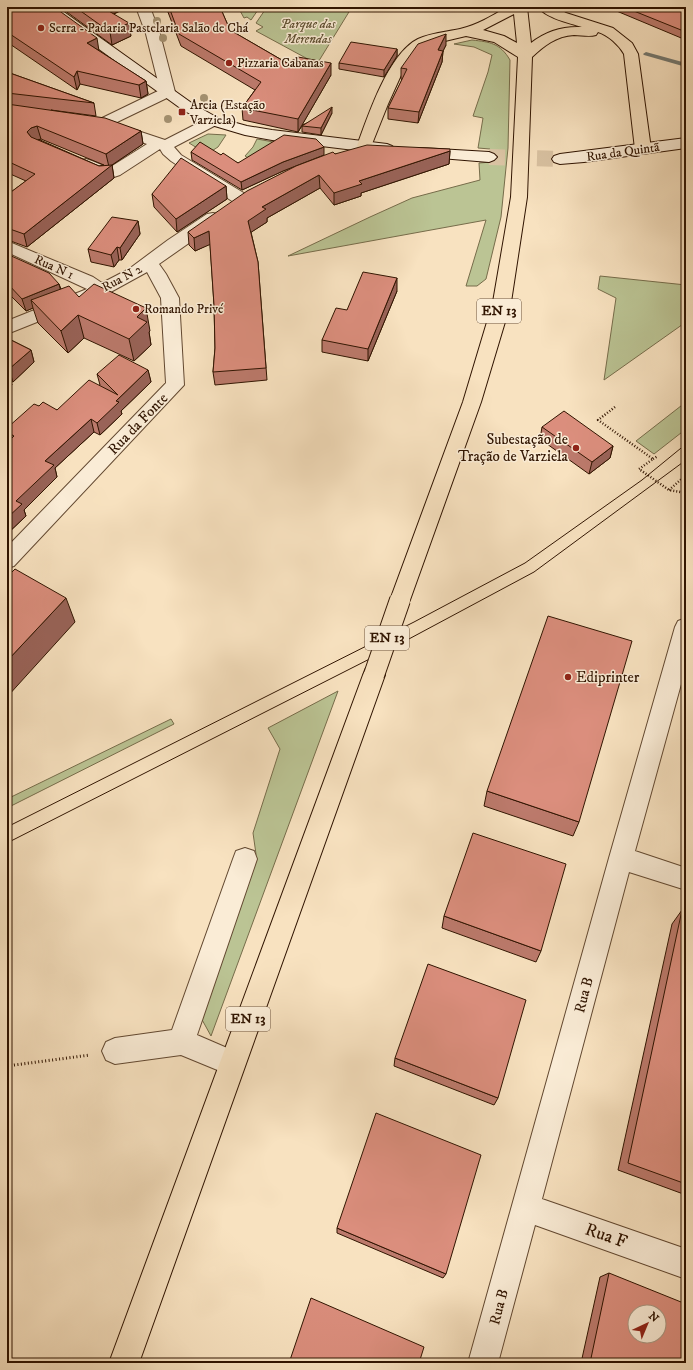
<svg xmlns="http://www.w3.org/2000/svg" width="693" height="1370" viewBox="0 0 693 1370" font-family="'IM FELL DW Pica',serif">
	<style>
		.green { fill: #bbc494; stroke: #766c4a }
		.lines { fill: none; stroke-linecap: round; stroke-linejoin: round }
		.stream { fill: #747971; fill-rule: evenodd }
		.secondary-tunnel { stroke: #dac3a3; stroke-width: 16; stroke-dasharray: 16 8; stroke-linecap: butt }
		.street-casing { stroke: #624830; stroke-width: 2 }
		.secondary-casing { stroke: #301400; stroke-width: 2 }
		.primary-casing { stroke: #301400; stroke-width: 2 }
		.path-far1 { stroke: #301400; stroke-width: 2.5; stroke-dasharray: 1 2; stroke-linecap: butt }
		.path { stroke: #301400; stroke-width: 3; stroke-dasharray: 1 2.5; stroke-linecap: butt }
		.street { fill: #faecd6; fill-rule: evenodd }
		.secondary { fill: #faecd6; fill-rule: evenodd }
		.primary { fill: #f8e2c0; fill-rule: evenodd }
		.tram { stroke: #301400; stroke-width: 1 }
		.primary-bridge-casing { stroke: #301400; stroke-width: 22; stroke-linecap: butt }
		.primary-bridge { stroke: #f8e2c0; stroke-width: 20 }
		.tree { fill: #a59373 }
		.wall { fill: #bc7a6c; stroke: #301400; fill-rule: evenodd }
		.shaded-wall { fill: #996358; stroke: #301400 }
		.building { fill: #db8e7d; stroke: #301400; fill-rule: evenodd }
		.poi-dot { fill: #8f2418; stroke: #faecd6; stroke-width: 1.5 }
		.labels { text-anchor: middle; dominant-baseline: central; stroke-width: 3; stroke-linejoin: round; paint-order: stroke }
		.far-park-label { font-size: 13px; font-style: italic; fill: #615234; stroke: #faecd6 }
		.far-poi-label { font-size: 13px; fill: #301400; stroke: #faecd6; text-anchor: start }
		.far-street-label { font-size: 13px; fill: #301400; stroke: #faecd6 }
		.shield { fill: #faecd6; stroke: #6d5540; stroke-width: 1 }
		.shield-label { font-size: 14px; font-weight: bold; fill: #301400 }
		.street-label { font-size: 15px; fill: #301400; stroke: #faecd6 }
		.poi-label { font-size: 15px; fill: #301400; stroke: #faecd6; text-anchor: end }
		.near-street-label { font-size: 18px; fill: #301400; stroke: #faecd6 }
	</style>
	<rect width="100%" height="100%" fill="#f8e2c0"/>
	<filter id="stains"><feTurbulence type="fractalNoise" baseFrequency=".005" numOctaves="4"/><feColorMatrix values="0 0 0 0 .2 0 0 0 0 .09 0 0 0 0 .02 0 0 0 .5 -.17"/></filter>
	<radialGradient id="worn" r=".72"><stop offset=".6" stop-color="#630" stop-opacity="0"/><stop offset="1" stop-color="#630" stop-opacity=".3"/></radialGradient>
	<path class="green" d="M 238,7 L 260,7 L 251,20 L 247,17 L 244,18 Z
		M 267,7 L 352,7 L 317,64 L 256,31 L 263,27 L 256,23 Z
		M 472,40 C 490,42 500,43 510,60 L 508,148 L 501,217 L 486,279 L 477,286 L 466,286 L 486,220 L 288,256 L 370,217 L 412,198 L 480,180 L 479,163 L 492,162 L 490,149 L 478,148 L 483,118 L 473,116 L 488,72 L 492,55 L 474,47 L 454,44 Z
		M 208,134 L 226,135 L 218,147 L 207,154 L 189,143 Z
		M 257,139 L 279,143 L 255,162 L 245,156 L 253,147 Z
		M 600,276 L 686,285 L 686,322 L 604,380 L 616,298 L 598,289 Z
		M 686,402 L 686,429 L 654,454 L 636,441 Z
		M 338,691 L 211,1036 L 200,1016 L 256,854 L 253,833 L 280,749 L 268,728 Z
		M 171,719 L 174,724 L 7,808 L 7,799 Z"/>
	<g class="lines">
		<path class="stream" d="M 646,52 L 686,63 L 686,67 L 644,55 L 643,54 Z"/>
		<path class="secondary-tunnel" d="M 489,157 L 560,159"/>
		<g class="street-casing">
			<path id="street" d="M 136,7 L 150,7 L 160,34 L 175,92 L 173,95 L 113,124 L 120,125 L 165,140 L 208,118 L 213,116 L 218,118 L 221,121 L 218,124 L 174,147 L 181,155 L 247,195 L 249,199 L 247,203 L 241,204 L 235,203 L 171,161 L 163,154 L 160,149 L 120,175 L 108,179 L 80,167 L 78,164 L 80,161 L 86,159 L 92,161 L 109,168 L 147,144 L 110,131 L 107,128 L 109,126 L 103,128 L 98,126 L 95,123 L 98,120 L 160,90 L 146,34 Z
				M 213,213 L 219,214 L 221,218 L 219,222 L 159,264 L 166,274 L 179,298 L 184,385 L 14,566 L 7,568 L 7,547 L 166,383 L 161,298 L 147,272 L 107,294 L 7,334 L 7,321 L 87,289 L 7,252 L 7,241 L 93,277 L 102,283 L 129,269 L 168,240 L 207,214 Z
				M 686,618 L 686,666 L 635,851 L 686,868 L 686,890 L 629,872 L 542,1199 L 686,1249 L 686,1279 L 535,1225 L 498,1363 L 468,1363 L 609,858 L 675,627 L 678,621 Z
				M 245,848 L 254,851 L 257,859 L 197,1035 L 241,1054 L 245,1063 L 241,1072 L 232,1076 L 181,1055 L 115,1064 L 106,1060 L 102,1051 L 106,1042 L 115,1038 L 172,1030 L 233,859 L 236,851 Z"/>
		</g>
		<g class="secondary-casing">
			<path id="secondary" d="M 41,7 L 57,7 L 193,104 L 218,118 L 247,126 L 272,130 L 387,144 L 392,146 L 395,149 L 392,152 L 387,154 L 272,140 L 245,135 L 208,124 L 183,110 Z
				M 686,138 L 686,148 L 584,162 L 560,164 L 554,162 L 552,159 L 554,156 L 560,154 Z
				M 421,148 L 489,152 L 494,154 L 497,157 L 494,160 L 489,162 L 416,156 L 413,153 L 416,150 Z"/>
		</g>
		<g class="primary-casing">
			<path id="primary" d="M 507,7 L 527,7 L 531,43 C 546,31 563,26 582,27 C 569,23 546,18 538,7 L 555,7 L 566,13 L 613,28 L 632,43 L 638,54 L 651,149 L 648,152 L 643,154 L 638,152 L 635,149 L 624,54 C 619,45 608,35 598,32 L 596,35 C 589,37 581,35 574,35 C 556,36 544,46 532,57 L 527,197 L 511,302 L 481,402 L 410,600 L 407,606 L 400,608 L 393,606 L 390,600 L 463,402 L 493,302 L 511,197 L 518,57 L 494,42 L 466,36 L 428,45 L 418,52 L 402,73 L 388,104 L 370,149 L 365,151 L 360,149 L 357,146 C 368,116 388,54 418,39 C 431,33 446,32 460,29 C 477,25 492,16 507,7 ZM 514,14 L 517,43 L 504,36 L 483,30 Z
				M 374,666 L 382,668 L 385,675 L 139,1363 L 109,1363 L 363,675 L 366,668 Z"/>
		</g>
		<path class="path-far1" d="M 615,407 L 598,420 L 653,459 L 639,469 L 669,490 L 686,493
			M 653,459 L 658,456
			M 669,490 L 686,475"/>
		<path class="path" d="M 7,1066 L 90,1055"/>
		<use href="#street" class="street"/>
		<use href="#secondary" class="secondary"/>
		<use href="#primary" class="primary"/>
		<path class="tram" d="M 7,827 L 414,622 L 525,563 L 642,480 L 686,444
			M 7,843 L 407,640 L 534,572 L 686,460"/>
		<g class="primary-bridge-casing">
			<path id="primary-bridge" d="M 374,675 L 400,600"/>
		</g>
		<use href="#primary-bridge" class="primary-bridge"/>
	</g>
	<g class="tree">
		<circle cx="157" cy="21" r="4"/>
		<circle cx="163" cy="38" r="4"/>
		<circle cx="204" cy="98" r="4"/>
		<circle cx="168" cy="119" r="4"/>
	</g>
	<path class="wall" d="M 7,7 L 99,51 L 146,81 L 148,94 L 141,98 L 80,84 L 77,90 L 7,42 Z
		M 60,7 L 124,7 L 124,9 L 114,14 L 131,36 L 112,45 Z
		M 166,7 L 220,7 L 230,30 L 287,63 L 331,75 L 302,125 L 332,113 L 321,135 L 302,132 L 302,126 L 298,132 L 243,120 L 242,108 L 255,90 L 181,46 Z
		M 607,7 L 686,7 L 686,40 Z
		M 446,45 L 443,51 L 442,62 L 418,123 L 388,119 L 388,108 L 402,80 L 401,79 L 401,68 Z
		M 397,49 L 397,56 L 384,77 L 339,69 L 339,63 Z
		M 7,72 L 94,103 L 96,116 L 51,110 L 141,131 L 143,144 L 112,165 L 114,178 L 27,247 L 8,240 L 7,240 L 7,195 L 26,181 L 8,173 L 7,169 ZM 38,139 L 41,139 L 104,165 L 99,166 Z
		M 450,151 L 449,164 L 361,193 L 361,196 L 334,205 L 320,188 L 267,218 L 267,222 L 251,232 L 258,262 L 267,380 L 215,385 L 213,372 L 215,348 L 214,305 L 210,244 L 195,251 L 189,245 L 188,232 L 335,154 Z
		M 191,152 L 221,155 L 238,163 L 324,155 L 283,171 L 242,190 L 192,160 Z
		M 226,186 L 227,199 L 177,232 L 154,207 L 152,194 Z
		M 138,221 L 140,234 L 122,260 L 119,260 L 114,267 L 91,262 L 88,249 Z
		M 7,254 L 59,284 L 61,289 L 79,297 L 150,331 L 149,332 L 151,345 L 134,361 L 84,338 L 68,353 L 38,323 L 33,308 L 26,311 L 7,292 Z
		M 397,291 L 368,361 L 322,352 L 322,340 L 347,310 Z
		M 7,338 L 31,350 L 34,362 L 13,382 L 10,381 L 12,385 L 10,387 L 7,386 Z
		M 148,370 L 151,382 L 121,411 L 122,414 L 100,435 L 94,432 L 55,468 L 57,477 L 24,510 L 26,516 L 7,534 L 8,442 L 7,438 L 7,428 L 39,406 L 57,410 L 100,385 L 97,374 Z
		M 542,427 L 613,446 L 610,458 L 589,474 L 540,439 Z
		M 487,791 L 579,822 L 573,836 L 484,806 Z
		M 682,910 L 686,911 L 686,1195 L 618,1170 L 672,924 Z
		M 444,916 L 541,951 L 536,962 L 442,928 Z
		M 395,1058 L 498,1098 L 494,1105 L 394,1066 Z
		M 337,1228 L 446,1274 L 443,1278 L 337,1233 Z
		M 609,1273 L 686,1363 L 581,1363 L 600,1277 Z"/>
	<path class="shaded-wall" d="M 101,7 L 124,7 L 124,9 L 103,19 Z
		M 129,23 L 131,36 L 112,45 L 110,32 Z
		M 446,34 L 446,45 L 438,61 L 438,50 Z
		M 97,38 L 99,51 L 87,43 Z
		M 397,49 L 397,56 L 384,77 L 384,70 Z
		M 443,51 L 442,62 L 418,123 L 419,112 Z
		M 331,63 L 331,75 L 298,132 L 298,119 Z
		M 77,71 L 80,84 L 77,90 L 74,77 Z
		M 146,81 L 148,94 L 141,98 L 139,85 Z
		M 332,107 L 332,113 L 321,135 L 321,128 Z
		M 37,126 L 41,139 L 34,141 L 27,132 L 31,128 Z
		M 141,131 L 143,144 L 112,165 L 114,178 L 27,247 L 24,234 L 109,167 L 106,154 Z
		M 324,147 L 324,155 L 283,171 L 242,190 L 241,182 L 283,162 Z
		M 450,151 L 449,164 L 361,193 L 361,196 L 334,205 L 334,193 L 359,181 Z
		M 319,175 L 320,188 L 267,218 L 267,222 L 250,233 L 248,221 L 262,207 Z
		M 226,186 L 227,199 L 177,232 L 176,219 Z
		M 138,221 L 140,234 L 122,260 L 120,248 Z
		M 209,231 L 211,244 L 195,251 L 194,238 Z
		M 117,247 L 119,260 L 114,267 L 111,255 Z
		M 397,278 L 397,291 L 368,361 L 368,349 Z
		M 59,284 L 62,296 L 31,300 L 33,308 L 26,311 L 22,299 Z
		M 146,308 L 150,331 L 149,332 L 151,345 L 134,361 L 129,339 L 137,317 Z
		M 78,315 L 84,338 L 68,353 L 61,331 Z
		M 31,350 L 34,362 L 13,382 L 9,369 Z
		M 148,370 L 151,382 L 121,411 L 122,414 L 100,435 L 97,423 L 116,401 Z
		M 7,373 L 12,385 L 10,387 L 7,378 Z
		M 91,419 L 94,432 L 55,468 L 57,477 L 24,510 L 26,516 L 7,534 L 7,518 L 16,501 L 45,461 Z
		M 613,446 L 610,458 L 589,474 L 592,462 Z
		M 66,598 L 75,622 L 7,697 L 7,661 Z"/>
	<path class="building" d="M 7,7 L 54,7 L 97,38 L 87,43 L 146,81 L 139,85 L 77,71 L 74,77 L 7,32 Z
		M 75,7 L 102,7 L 129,23 L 110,32 Z
		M 169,7 L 220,7 L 230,30 L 287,63 L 298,57 L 331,63 L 298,119 L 242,108 L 261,82 L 179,34 Z
		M 624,7 L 686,7 L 686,32 Z
		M 446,34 L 438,50 L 443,51 L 419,112 L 388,108 L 407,69 L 401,68 L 418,44 Z
		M 351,42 L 397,49 L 384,70 L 339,63 Z
		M 7,72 L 94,103 L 7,93 Z
		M 7,104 L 105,118 L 141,131 L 106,154 L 37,126 L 31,128 L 27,132 L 31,137 L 99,166 L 112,165 L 24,234 L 7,228 L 7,195 L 35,174 L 7,161 L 7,158 L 12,155 L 7,153 Z
		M 332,107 L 321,128 L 302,126 Z
		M 284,135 L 316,139 L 324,147 L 283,162 L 241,182 L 191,152 L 200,142 L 221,155 L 223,153 L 238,163 Z
		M 367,145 L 450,149 L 450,151 L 359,181 L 362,184 L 334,193 L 319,175 L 262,207 L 266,209 L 248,221 L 258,262 L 266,368 L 213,372 L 215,348 L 214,305 L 209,231 L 194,238 L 188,232 L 247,191 L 296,166 L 333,152 L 335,154 Z
		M 181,158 L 226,186 L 176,219 L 152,194 Z
		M 112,217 L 138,221 L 120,248 L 117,247 L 111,255 L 88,249 Z
		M 7,254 L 49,273 L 59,284 L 22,299 L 7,283 Z
		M 363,272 L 397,278 L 368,349 L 322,340 L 336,308 L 347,310 Z
		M 94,284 L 146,308 L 137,317 L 147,322 L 129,339 L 78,315 L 61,331 L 31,300 L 69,286 L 79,297 Z
		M 7,338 L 31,350 L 9,369 L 7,369 Z
		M 119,355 L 148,370 L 116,401 L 119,402 L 97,423 L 91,419 L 45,461 L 54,465 L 16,501 L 22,504 L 7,518 L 7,443 L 14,436 L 7,432 L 7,428 L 34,404 L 39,406 L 43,402 L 57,410 L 89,380 L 118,395 L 97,374 Z
		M 564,411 L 613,446 L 592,462 L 542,427 Z
		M 15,569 L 66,598 L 7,661 L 7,577 Z
		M 548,616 L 632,641 L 579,822 L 487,791 Z
		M 473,833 L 566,864 L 541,951 L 444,916 Z
		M 682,910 L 686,911 L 686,1184 L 628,1163 Z
		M 428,964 L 526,1000 L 498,1098 L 395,1058 Z
		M 376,1113 L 481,1155 L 446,1274 L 337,1228 Z
		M 609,1273 L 686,1304 L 686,1363 L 590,1363 ZM 635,1312 L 659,1312 L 659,1336 L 635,1336 Z
		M 311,1298 L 424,1347 L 419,1363 L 289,1363 Z"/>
	<g class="poi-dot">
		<circle cx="41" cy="28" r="4"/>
		<circle cx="229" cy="63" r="4"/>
		<rect x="178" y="108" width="8" height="8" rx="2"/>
		<circle cx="136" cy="309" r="4"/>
		<circle cx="576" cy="448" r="4"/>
		<circle cx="568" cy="677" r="4"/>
	</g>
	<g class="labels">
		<g class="far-park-label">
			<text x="308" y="24">Parque das<tspan x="308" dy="15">Merendas</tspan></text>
		</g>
		<g class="far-poi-label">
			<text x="49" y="28">Serra - Padaria Pastelaria Salão de Chá</text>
			<text x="237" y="63">Pizzaria Cabanas</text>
			<text x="190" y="105">Areia (Estação<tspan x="190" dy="15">Varziela)</tspan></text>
			<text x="144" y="309">Romando Privé</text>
		</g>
		<g class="far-street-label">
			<text transform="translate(623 152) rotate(-8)">Rua da Quintã</text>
			<text transform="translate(54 267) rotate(24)">Rua N 1</text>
			<text transform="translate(122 278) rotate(-28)">Rua N 2</text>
		</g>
		<g class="shield">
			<rect x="477" y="299" width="44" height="24" rx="3"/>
			<rect x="365" y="626" width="44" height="24" rx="3"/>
			<rect x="226" y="1007" width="44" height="24" rx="3"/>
		</g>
		<g class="shield-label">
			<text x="499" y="311">EN 13</text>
			<text x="387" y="638">EN 13</text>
			<text x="248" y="1019">EN 13</text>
		</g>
		<g class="street-label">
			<text transform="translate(138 424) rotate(-46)">Rua da Fonte</text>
			<text transform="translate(584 995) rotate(-75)">Rua B</text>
			<text transform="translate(499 1307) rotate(-75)">Rua B</text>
		</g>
		<g class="poi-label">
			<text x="568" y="439">Subestação de<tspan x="568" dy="17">Tração de Varziela</tspan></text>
			<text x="576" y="677" text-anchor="start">Ediprinter</text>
		</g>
		<g class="near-street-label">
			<text transform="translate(606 1236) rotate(19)">Rua F</text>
		</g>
	</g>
	<rect width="693" height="1370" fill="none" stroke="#f8e2c0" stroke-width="24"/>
	<rect x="8" y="8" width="677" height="1354" fill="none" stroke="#301400" stroke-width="2"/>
	<rect x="12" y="12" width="669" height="1346" fill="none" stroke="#301400"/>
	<g transform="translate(647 1324) rotate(44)"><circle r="19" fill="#faecd6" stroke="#a99680"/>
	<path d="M0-3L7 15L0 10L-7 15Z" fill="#8f2418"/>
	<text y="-6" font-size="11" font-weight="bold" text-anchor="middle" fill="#301400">N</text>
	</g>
	<rect width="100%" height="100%" filter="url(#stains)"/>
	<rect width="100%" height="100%" fill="url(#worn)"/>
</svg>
